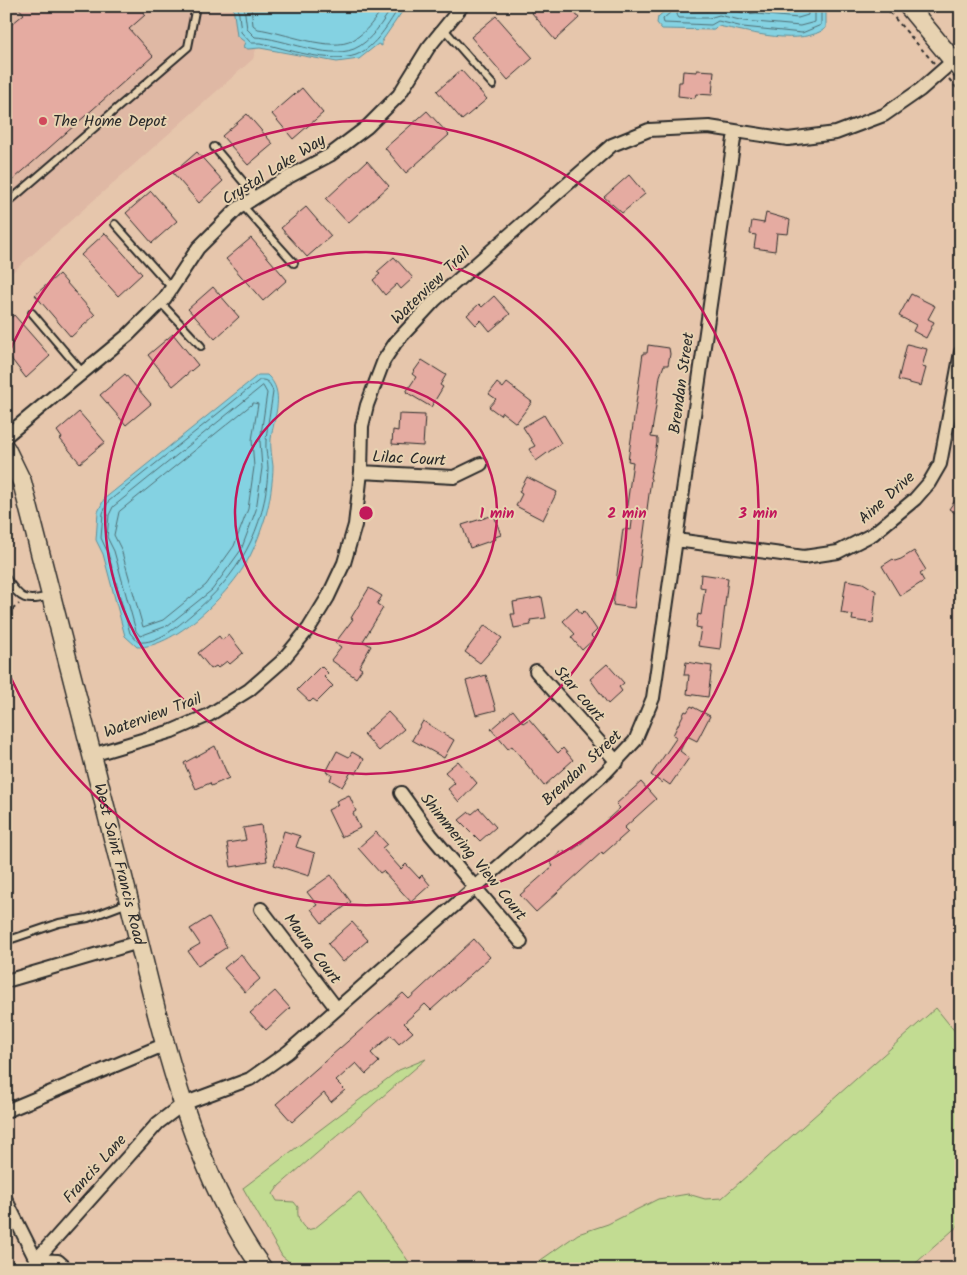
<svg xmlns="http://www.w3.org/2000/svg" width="967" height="1275" viewBox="0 0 967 1275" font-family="Kalam,sans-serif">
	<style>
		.built { fill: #dfb8a4 }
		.green { fill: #c2dc92; stroke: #76845e }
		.water { fill: #84d2e2; stroke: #608f99 }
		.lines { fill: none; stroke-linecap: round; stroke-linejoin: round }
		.shore { stroke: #4f6e74; stroke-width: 1 }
		.building { fill: #e5aba1; stroke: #2b2b2b }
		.lane-casing { stroke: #2b2b2b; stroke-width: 10 }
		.street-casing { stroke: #2b2b2b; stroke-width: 16 }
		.secondary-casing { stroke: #2b2b2b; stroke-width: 21 }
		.path { stroke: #2b2b2b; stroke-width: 2; stroke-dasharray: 4 4; stroke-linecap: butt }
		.lane { stroke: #e7d2b1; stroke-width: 6 }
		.street { stroke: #e7d2b1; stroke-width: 12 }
		.secondary { stroke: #e7d2b1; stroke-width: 18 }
		.ring { fill: none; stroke: #c2185b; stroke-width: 2.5 }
		.poi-dot { fill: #d1495b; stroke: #e7d2b1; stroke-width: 2 }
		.labels { text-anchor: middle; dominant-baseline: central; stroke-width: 4; stroke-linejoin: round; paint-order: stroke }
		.poi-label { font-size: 16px; fill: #2b2b2b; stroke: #e7d2b1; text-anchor: start }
		.street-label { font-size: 16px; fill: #2b2b2b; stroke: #e7d2b1 }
		.centre { fill: #c2185b; stroke: #e7d2b1; stroke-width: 2.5 }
		.ring-label { font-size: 15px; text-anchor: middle; font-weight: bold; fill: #c2185b; stroke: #e7d2b1; stroke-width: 4; stroke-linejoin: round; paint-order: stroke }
	</style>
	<rect width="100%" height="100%" fill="#e6c6ac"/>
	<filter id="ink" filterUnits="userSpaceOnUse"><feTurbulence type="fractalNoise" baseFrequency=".02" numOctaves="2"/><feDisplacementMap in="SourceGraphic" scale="10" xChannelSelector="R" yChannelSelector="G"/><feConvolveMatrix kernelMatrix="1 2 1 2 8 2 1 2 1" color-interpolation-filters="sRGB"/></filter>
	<g filter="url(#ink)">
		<path class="built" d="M 6,6 L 270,6 L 253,59 L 6,278 Z"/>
		<path class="green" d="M 936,1008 L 961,1039 L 961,1223 L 909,1269 L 528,1269 L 578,1234 L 608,1224 L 658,1199 L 688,1194 L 705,1199 L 722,1198 Z
			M 426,1059 L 279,1186 L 273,1194 L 277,1201 L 294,1202 L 298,1207 C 297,1217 299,1223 307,1230 L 315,1228 L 359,1192 L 414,1269 L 298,1269 L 282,1256 L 243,1188 L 399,1070 Z"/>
		<path class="water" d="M 233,6 L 406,6 L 382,41 L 382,46 L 378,44 L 359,59 L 337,62 L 260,48 L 248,49 L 243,47 L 245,42 L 237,36 Z
			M 670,6 L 826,6 L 826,28 C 802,47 749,32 718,26 L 714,30 L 662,29 L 657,23 L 658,17 Z
			M 258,375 L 267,375 C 286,392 274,416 271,439 C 270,448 272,457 273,466 C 273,480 270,501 266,515 C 262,528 257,542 251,554 C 235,588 177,648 137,647 L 125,636 L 103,554 L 96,540 L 98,512 L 104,499 Z"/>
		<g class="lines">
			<path class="shore" d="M 238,6 L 241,32 L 251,43 L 261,43 C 286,49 331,64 356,55 C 376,47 389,23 400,6
				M 244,6 L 247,29 L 255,37 C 284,38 326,60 354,49 C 371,42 383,21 393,6
				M 251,6 L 253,25 L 258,29 C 282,32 332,53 353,40 C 367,32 375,19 384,6
				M 673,6 L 672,11 L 663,19 L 664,23 L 711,25 L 718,21 L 743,27 L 802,33 L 821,25 L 821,6
				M 679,6 L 677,15 L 679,18 L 709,18 L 719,15 L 744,21 L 800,26 L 815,22 L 815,6
				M 687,6 L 689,10 L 707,11 L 719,8 L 746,13 L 798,18 L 808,15 L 807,6
				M 260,380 C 268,379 271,385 273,392 C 271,408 267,425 266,441 C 265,450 268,459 268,468 C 266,530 238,576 191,615 C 177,627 157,644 138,642 L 130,633 L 108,553 L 101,538 L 103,513 L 108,502 Z
				M 263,386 L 267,393 L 260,441 L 262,468 L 256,510 L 241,550 L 212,590 L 167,626 L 140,636 L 136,631 L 114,551 L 107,537 L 109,515 L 113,507 Z
				M 254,403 L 258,404 L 252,440 L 254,467 L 248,509 L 234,546 L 206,585 L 163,620 L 143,627 L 121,549 L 114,535 L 119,512 Z"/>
		</g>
		<path class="building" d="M 17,6 L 150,6 L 143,12 L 145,15 L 129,29 L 153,56 L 6,186 L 6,29 L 24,14 Z
			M 526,6 L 569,6 L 579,18 L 555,40 Z
			M 496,16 L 533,58 L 508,80 L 471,37 Z
			M 461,70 L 487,99 L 462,120 L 437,91 Z
			M 697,70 L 714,71 L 712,95 L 696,94 L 695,98 L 678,96 L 679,82 L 682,82 L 683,71 L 697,72 Z
			M 302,88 L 323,113 L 293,139 L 272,114 Z
			M 427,111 L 449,135 L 406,173 L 385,148 Z
			M 247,114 L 273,144 L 248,165 L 222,136 Z
			M 197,152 L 223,181 L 199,203 L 173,173 Z
			M 367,161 L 389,186 L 348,223 L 326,199 Z
			M 629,175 L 645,194 L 622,213 L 604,197 Z
			M 151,191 L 177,221 L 152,243 L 126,213 Z
			M 306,207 L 331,236 L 307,257 L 281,228 Z
			M 766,213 L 790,220 L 788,234 L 777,233 L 775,251 L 754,248 L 756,235 L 750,234 L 752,221 L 764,223 Z
			M 105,233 L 142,274 L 118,296 L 81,255 Z
			M 251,238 L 287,280 L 263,301 L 226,259 Z
			M 394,257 L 413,278 L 401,289 L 397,284 L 385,295 L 373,280 L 380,274 L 377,272 Z
			M 59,274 L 95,315 L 71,337 L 35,295 Z
			M 213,287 L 239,317 L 215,339 L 188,309 Z
			M 911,294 L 935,306 L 928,319 L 934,322 L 926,338 L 913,331 L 916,325 L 899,316 Z
			M 494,296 L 510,314 L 490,331 L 481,320 L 476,325 L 467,315 L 479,304 L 482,307 Z
			M 14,315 L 50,356 L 26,378 L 6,352 L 6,322 Z
			M 173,334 L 198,365 L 173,386 L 148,355 Z
			M 907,344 L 927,349 L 922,367 L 926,368 L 921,386 L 898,380 Z
			M 648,345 L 669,348 L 670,354 L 668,365 L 664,365 L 660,376 L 656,406 L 651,437 L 657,438 L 657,443 L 650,478 L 651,479 L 634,608 L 613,605 L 623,529 L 631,530 L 633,513 L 626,512 L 633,462 L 628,461 L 643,353 L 647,353 Z
			M 422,360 L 446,375 L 440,385 L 443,387 L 431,407 L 406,392 L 416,377 L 412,374 Z
			M 125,374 L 151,404 L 126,425 L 100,395 Z
			M 497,383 L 503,388 L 507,383 L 532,402 L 516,423 L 502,412 L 500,415 L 489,407 L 496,399 L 489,394 Z
			M 79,412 L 105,442 L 80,463 L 60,439 L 62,438 L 57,431 Z
			M 399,414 L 425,415 L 423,446 L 392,444 L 393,430 L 398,431 Z
			M 544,415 L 561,443 L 536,461 L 529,449 L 535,446 L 523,427 Z
			M 527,477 L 557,492 L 543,520 L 516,506 L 522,494 L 519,492 Z
			M 961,492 L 961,517 L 949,509 Z
			M 494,515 L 501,535 L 495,537 L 496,539 L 470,548 L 462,525 Z
			M 914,551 L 926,570 L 920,574 L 924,581 L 900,596 L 882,566 L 893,559 L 895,561 L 901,559 Z
			M 701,574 L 728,578 L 720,649 L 698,646 L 701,628 L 696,627 L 698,614 L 701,615 L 705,588 L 700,587 Z
			M 846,580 L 863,583 L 876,591 L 873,623 L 852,620 L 853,615 L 841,613 Z
			M 369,588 L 382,596 L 377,604 L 383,608 L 363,641 L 371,646 L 359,667 L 362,669 L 356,678 L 331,660 L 341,647 L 335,643 L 353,619 L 351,618 Z
			M 542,597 L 546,618 L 530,620 L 531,625 L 514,628 L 511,614 L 515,614 L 513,602 Z
			M 577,608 L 581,614 L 584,611 L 597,630 L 591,636 L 594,639 L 582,650 L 571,637 L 575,634 L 563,621 Z
			M 485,625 L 502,638 L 480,663 L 465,652 Z
			M 229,635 L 243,653 L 230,664 L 227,661 L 218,668 L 216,666 L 211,669 L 198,653 L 219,636 L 222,640 Z
			M 686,662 L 712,666 L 708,697 L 687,694 L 689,675 L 684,675 Z
			M 607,664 L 624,683 L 619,687 L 622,691 L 608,704 L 590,679 Z
			M 321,666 L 328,673 L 324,677 L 333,686 L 317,702 L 313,699 L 310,702 L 297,690 Z
			M 486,675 L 496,710 L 476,715 L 466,681 Z
			M 691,706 L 710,716 L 697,741 L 687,736 L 680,751 L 689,758 L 670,785 L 663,780 L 662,783 L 651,775 L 677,737 L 673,735 L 685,711 L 687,712 Z
			M 513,710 L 523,723 L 529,719 L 558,753 L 563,748 L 573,760 L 544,786 L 512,746 L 508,749 L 491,729 Z
			M 388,712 L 404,729 L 379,751 L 364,734 Z
			M 423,721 L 454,740 L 444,758 L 412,740 Z
			M 215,746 L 229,778 L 211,786 L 210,783 L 196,789 L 184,763 Z
			M 337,751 L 349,757 L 352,752 L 364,759 L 356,774 L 351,772 L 342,787 L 330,780 L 332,775 L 326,772 Z
			M 458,761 L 477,783 L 459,802 L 448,789 L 455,783 L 445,772 Z
			M 641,782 L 656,799 L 624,828 L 628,832 L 603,854 L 602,852 L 536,912 L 520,895 L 553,866 L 550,862 L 563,850 L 566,854 L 578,846 L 620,808 L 616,804 Z
			M 349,795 L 356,811 L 353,813 L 360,828 L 341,837 L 328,810 L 338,805 L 336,801 Z
			M 479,808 L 496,827 L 480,841 L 459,820 L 469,812 L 472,814 Z
			M 261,825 L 267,861 L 231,867 L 227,843 L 246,840 L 243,828 Z
			M 284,831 L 300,836 L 296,847 L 315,853 L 309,876 L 274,865 Z
			M 376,832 L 387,844 L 382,848 L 401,869 L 406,864 L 419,878 L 422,875 L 430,885 L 411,902 L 383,871 L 380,873 L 358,848 Z
			M 331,875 L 351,902 L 322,923 L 311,909 L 317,905 L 307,892 Z
			M 209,917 L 227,947 L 198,966 L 188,951 L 200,944 L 190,929 Z
			M 352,922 L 368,940 L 343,962 L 328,944 Z
			M 474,939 L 490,957 L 431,1010 L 425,1004 L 404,1023 L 413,1032 L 399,1044 L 391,1035 L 371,1053 L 379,1062 L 366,1074 L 356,1063 L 336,1081 L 345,1090 L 331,1102 L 324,1093 L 292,1122 L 276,1104 L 403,993 L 409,999 Z
			M 241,954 L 260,979 L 245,992 L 224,968 Z
			M 275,991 L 290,1008 L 266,1030 L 250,1013 Z"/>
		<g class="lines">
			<g class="lane-casing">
				<path id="lane" d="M 443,28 L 493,85
					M 214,147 L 256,197
					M 6,204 L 188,47 L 196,6
					M 242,205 L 294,263
					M 115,224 L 172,288
					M 160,302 L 201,346
					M 32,313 L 83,373
					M 6,578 C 22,601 25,602 51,596
					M 6,941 L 59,923 L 88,918 L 128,903"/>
			</g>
			<g class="street-casing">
				<path id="street" d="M 6,436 L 128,335 L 165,298 L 198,248 L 237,209 L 281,181 L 330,155 L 367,127 L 399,95 L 428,48 L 462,6
					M 361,472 L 454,477 L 481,464
					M 676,540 L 804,557 L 838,552 L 873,534 L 915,499 L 929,483 L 940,464 L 961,352
					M 536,671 L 617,762
					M 92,755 L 172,731 L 209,715 L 249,690 L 281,662 L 309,628 L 328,597 L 344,563 L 355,525 L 361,472 L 362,426 L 367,405 L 384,360 L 396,342 L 435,300 L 612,145 L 649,130 L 709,127 L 788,139 L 836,133 L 884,115 L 920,90 L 953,61
					M 401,793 L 431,835 L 521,942
					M 261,909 L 337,1009
					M 6,981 L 139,942
					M 6,1111 L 166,1044
					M 6,1200 L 36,1260
					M 36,1260 L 58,1261 L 67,1269
					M 33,1269 L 36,1260 L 158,1123 L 183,1104 L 250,1079 L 288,1052 L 606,772 L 635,741 L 653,698 L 735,132"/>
			</g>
			<g class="secondary-casing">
				<g id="secondary">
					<path d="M 908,6 L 961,70"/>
					<path id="s1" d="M 6,449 L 22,482 C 58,619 92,756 127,893 C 158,1016 187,1165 263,1269"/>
				</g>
			</g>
			<path class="path" d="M 884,6 L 934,63
				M 949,79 L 961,93
				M 6,615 L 19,604"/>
			<use href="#lane" class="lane"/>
			<use href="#street" class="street"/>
			<use href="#secondary" class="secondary"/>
		</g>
	</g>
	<g class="ring">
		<circle cx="366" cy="513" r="131"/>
		<circle cx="366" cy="513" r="261"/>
		<path d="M7 357A392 392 0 1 1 7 669"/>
	</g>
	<circle class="poi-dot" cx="43" cy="121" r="5"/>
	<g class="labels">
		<g class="poi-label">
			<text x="53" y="121">The Home Depot</text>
		</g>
		<g class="street-label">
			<text transform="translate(274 170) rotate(-32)">Crystal Lake Way</text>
			<text transform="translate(431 286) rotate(-44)">Waterview Trail</text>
			<text transform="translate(682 383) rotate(-82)">Brendan Street</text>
			<text transform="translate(409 459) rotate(3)">Lilac Court</text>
			<text transform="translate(887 498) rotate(-42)">Aine Drive</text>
			<text transform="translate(579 694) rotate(49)">Star court</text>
			<text transform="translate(153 716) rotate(-20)">Waterview Trail</text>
			<text transform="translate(582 768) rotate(-43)">Brendan Street</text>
			<text transform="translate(473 857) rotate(51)">Shimmering View Court</text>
			<text stroke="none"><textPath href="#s1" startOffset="431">West Saint Francis Road</textPath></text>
			<text transform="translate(312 949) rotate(53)">Maura Court</text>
			<text transform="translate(95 1169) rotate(-48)">Francis Lane</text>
		</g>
	</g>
	<circle cx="366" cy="513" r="8" class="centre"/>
	<g class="ring-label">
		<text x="497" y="518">1 min</text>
		<text x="627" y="518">2 min</text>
		<text x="758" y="518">3 min</text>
	</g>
	<rect width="967" height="1275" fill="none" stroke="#e7d2b1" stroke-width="25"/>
	<rect x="12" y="12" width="942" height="1250" fill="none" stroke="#2b2b2b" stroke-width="2" filter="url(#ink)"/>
</svg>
